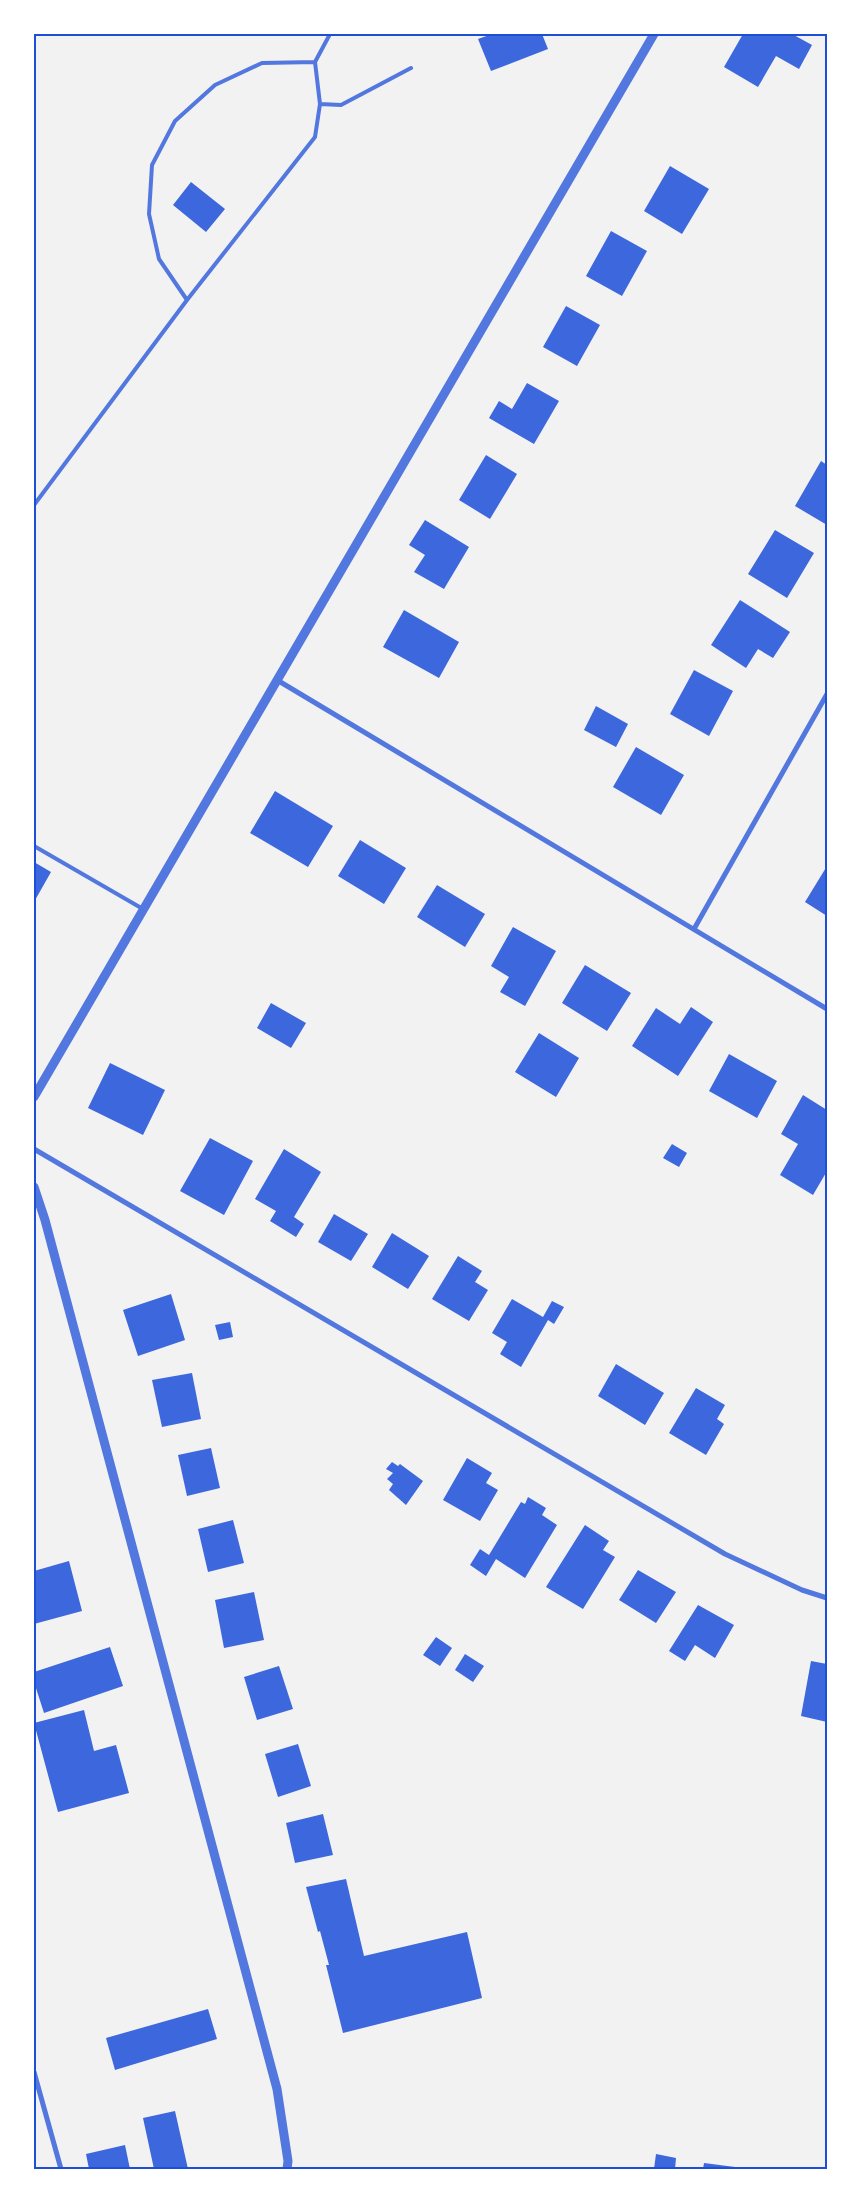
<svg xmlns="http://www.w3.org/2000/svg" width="861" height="2203" viewBox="0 0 861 2203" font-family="'Alegreya Sans',sans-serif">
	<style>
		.building { fill: #3d67dc }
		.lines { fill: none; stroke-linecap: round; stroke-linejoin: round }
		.service { stroke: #5277de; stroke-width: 4 }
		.minor { stroke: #5277de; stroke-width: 5 }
		.tertiary { stroke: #5277de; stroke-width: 9 }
		.neatline { fill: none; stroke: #1d4ed8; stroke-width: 2 }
	</style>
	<rect width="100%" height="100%" fill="#f2f2f2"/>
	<path class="building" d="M 492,34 L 542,34 L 548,49 L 491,71 L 478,39 Z
		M 743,34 L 792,34 L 812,45 L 799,69 L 776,56 L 758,87 L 724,67 Z
		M 670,166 L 709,189 L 682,234 L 644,211 Z
		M 191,182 L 225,209 L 206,232 L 173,205 Z
		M 611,231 L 647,251 L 622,296 L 586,276 Z
		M 566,306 L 600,325 L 577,366 L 543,347 Z
		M 527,383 L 559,401 L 534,444 L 489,418 L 499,401 L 512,409 Z
		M 486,455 L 517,474 L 490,519 L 459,500 Z
		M 821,461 L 827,465 L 827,525 L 795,506 Z
		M 425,520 L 469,547 L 444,589 L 414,572 L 425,555 L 409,545 Z
		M 775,530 L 814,553 L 787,598 L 748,574 Z
		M 740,600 L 790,632 L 773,658 L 758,649 L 746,668 L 711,645 Z
		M 404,610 L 459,642 L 439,678 L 383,647 Z
		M 694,670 L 733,691 L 709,736 L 670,714 Z
		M 596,706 L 628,724 L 616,747 L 584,730 Z
		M 636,747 L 684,775 L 661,815 L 613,787 Z
		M 275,791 L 333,826 L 308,867 L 250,833 Z
		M 360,840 L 406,868 L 384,904 L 338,876 Z
		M 34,862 L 51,872 L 34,902 Z
		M 827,866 L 827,916 L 805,902 Z
		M 437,885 L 485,914 L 465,947 L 417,917 Z
		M 513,927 L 556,951 L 525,1006 L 500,992 L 509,977 L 491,966 Z
		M 585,965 L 631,993 L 607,1031 L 562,1003 Z
		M 271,1003 L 306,1023 L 291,1048 L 257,1028 Z
		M 691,1007 L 713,1022 L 678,1076 L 632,1046 L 656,1008 L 680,1024 Z
		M 539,1033 L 579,1058 L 556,1097 L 515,1072 Z
		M 729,1054 L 777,1081 L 757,1118 L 709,1091 Z
		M 110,1063 L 165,1090 L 143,1135 L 88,1108 Z
		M 803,1095 L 827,1110 L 827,1171 L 813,1195 L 780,1175 L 798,1144 L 781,1134 Z
		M 210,1138 L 253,1161 L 224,1215 L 180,1191 Z
		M 672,1144 L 687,1153 L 679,1167 L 663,1158 Z
		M 284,1149 L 321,1172 L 294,1217 L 304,1224 L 296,1237 L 270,1221 L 276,1211 L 255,1199 Z
		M 334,1214 L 368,1234 L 351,1261 L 318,1242 Z
		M 392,1233 L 429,1256 L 408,1289 L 372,1267 Z
		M 458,1256 L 482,1271 L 475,1282 L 488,1290 L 469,1321 L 432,1299 Z
		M 171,1294 L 185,1340 L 138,1356 L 123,1310 Z
		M 512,1299 L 543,1317 L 552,1301 L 564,1307 L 554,1324 L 548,1320 L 521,1367 L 500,1354 L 507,1342 L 492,1333 Z
		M 230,1322 L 233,1337 L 219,1340 L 215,1325 Z
		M 616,1364 L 664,1393 L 645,1425 L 598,1396 Z
		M 192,1373 L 201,1419 L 162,1427 L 152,1380 Z
		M 696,1388 L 725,1405 L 717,1419 L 724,1424 L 706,1455 L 669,1433 Z
		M 211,1448 L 220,1488 L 187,1496 L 178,1455 Z
		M 467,1458 L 492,1473 L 486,1483 L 498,1490 L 480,1521 L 443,1500 Z
		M 392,1462 L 398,1466 L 400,1464 L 423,1481 L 406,1505 L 389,1490 L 393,1484 L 387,1479 L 393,1473 L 386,1469 Z
		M 528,1497 L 546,1508 L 542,1515 L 557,1525 L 525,1578 L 496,1559 L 486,1576 L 470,1565 L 480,1549 L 489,1555 L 521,1502 L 525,1504 Z
		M 233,1520 L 244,1563 L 208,1572 L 198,1529 Z
		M 585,1525 L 609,1541 L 603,1550 L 615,1557 L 583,1609 L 546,1587 Z
		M 69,1561 L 82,1611 L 34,1624 L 34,1571 Z
		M 638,1570 L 676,1592 L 656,1623 L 619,1600 Z
		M 254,1592 L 264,1640 L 224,1648 L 215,1600 Z
		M 698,1605 L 734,1625 L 715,1658 L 695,1645 L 685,1661 L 669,1651 Z
		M 436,1637 L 452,1648 L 440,1666 L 423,1655 Z
		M 110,1647 L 123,1686 L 44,1713 L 34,1682 L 34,1672 Z
		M 465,1654 L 484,1666 L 473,1682 L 455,1670 Z
		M 811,1661 L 827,1664 L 827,1722 L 801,1716 Z
		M 279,1666 L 293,1709 L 257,1720 L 244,1677 Z
		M 84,1710 L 94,1751 L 116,1745 L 129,1793 L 58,1812 L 34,1723 Z
		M 298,1744 L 311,1786 L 278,1797 L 265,1754 Z
		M 323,1814 L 333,1855 L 295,1863 L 286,1823 Z
		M 346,1879 L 364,1956 L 467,1932 L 482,1998 L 343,2033 L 326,1965 L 329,1965 L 320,1931 L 318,1932 L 306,1887 Z
		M 208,2009 L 217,2039 L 115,2070 L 106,2038 Z
		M 175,2111 L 188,2169 L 154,2169 L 143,2118 Z
		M 125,2145 L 130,2169 L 89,2169 L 86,2154 Z
		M 656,2154 L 676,2158 L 675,2169 L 654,2169 Z
		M 704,2163 L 735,2167 L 735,2169 L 703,2169 Z"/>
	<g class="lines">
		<path class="service" d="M 315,62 L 330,34
			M 320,104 L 341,105 L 411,68
			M 34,505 L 187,300 L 315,137 L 320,104 L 315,62 L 262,63 L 215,85 L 175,121 L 152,165 L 149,214 L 159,259 L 187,300
			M 34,846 L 143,909"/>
		<path class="minor" d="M 277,680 L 827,1009
			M 694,929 L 827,694
			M 34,1149 L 725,1554 L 802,1590 L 827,1598
			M 34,2072 L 61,2169"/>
		<path class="tertiary" d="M 34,1097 L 654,34
			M 34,1187 L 45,1220 L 277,2089 L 288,2161 L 287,2169"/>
	</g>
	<rect width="861" height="2203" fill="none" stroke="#ffffff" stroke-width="70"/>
	<rect x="35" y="35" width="791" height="2133" class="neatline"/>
</svg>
